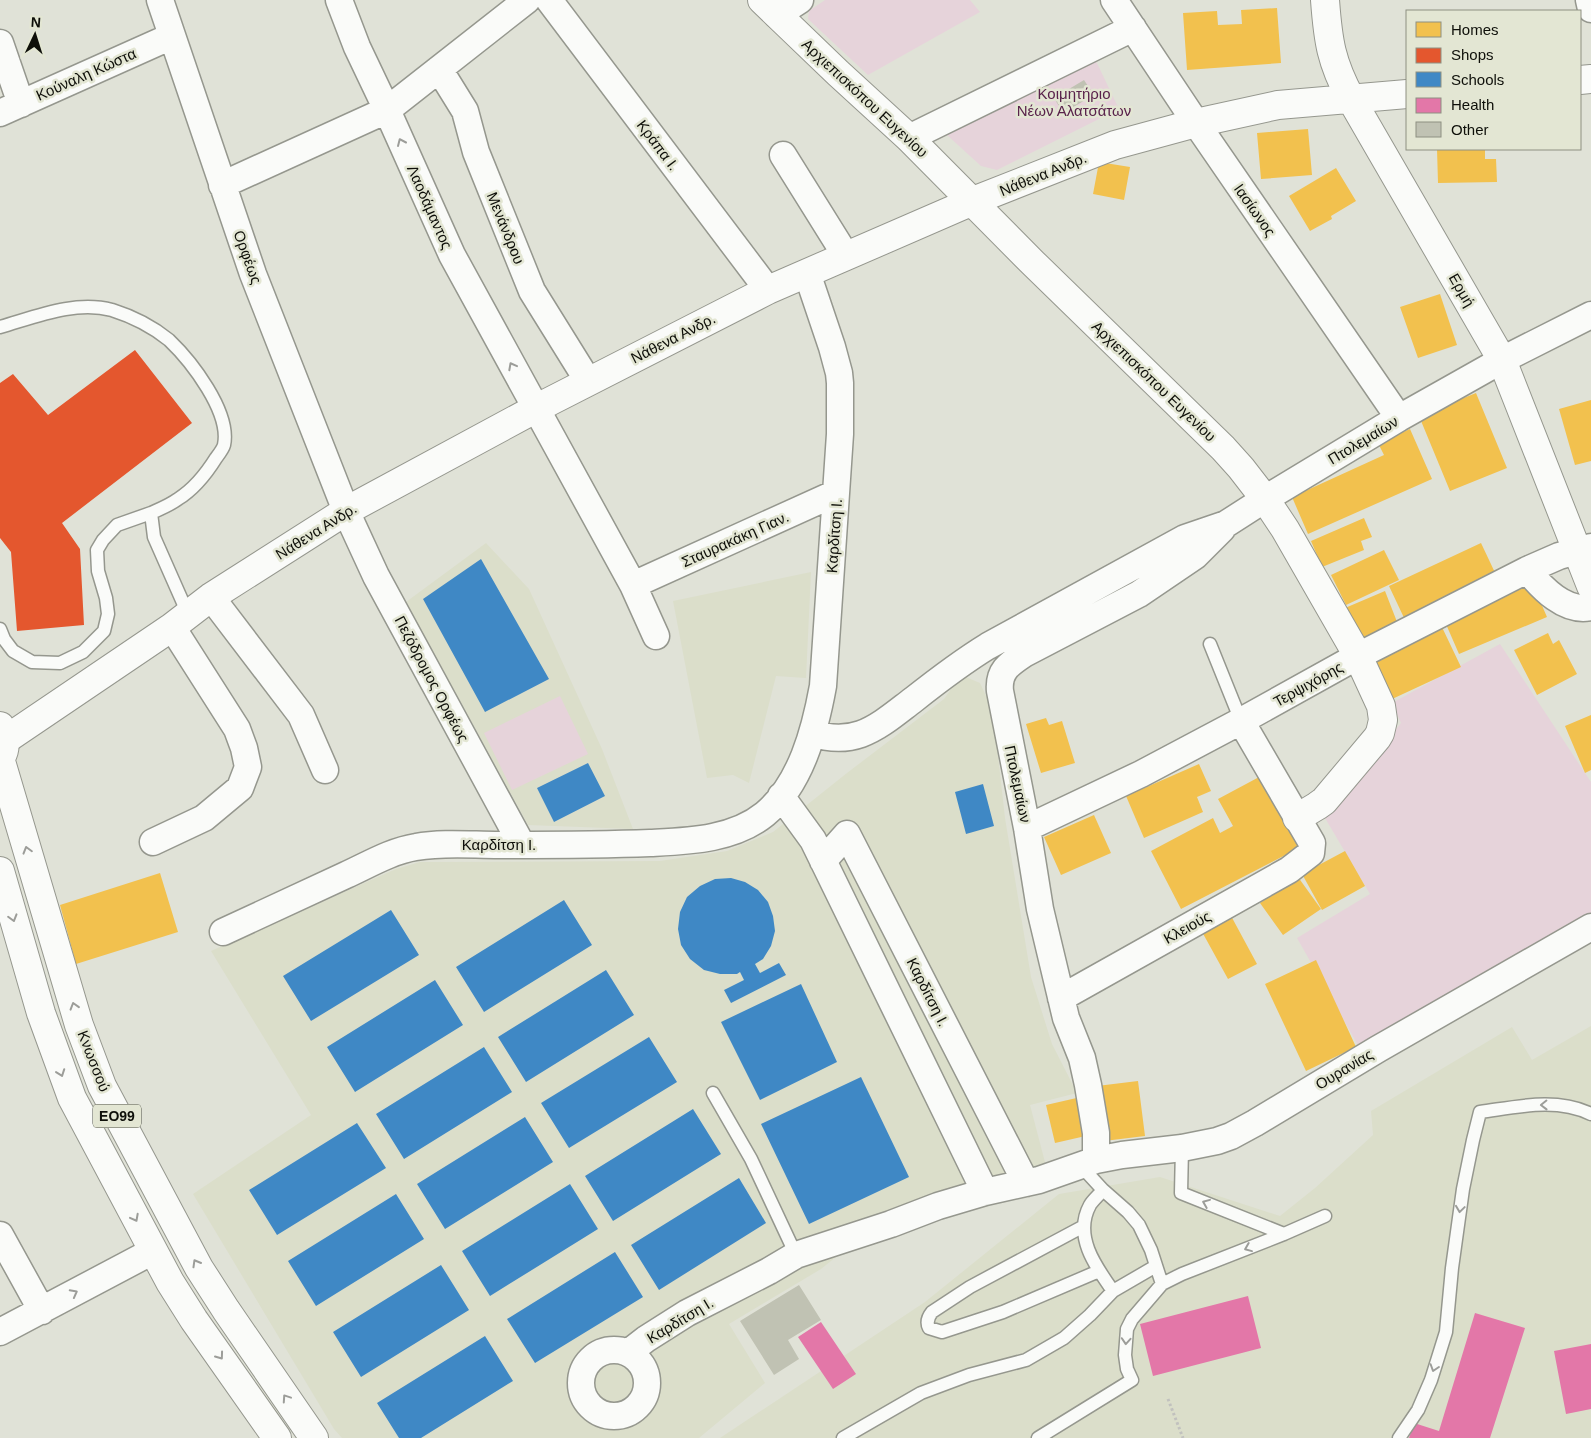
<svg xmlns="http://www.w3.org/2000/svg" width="1591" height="1438" viewBox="0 0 1591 1438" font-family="Arial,sans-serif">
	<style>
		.built { fill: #dbdeca }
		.green { fill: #e6d3da }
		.homes { fill: #f2c14e }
		.shops { fill: #e4572e }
		.schools { fill: #3f88c5 }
		.health { fill: #e377a8 }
		.building { fill: #c0c2b3 }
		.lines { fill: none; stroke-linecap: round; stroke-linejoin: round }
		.lane-casing { stroke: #95978e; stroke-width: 15 }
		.street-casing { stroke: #95978e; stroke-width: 29 }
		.secondary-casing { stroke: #95978e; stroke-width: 30 }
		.primary-casing { stroke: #95978e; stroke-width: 30 }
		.path { stroke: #c1c1be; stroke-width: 3; stroke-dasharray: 2.5 2.5; stroke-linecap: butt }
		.lane { stroke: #fafbf9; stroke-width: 12 }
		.street { stroke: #fafbf9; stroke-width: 26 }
		.secondary { stroke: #fafbf9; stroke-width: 28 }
		.primary { stroke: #fafbf9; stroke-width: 28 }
		.oneway { stroke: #9c9d99 }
		.labels { text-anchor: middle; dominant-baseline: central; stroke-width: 5; stroke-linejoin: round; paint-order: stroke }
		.shield { fill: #e3e6d3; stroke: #4e5046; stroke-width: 1 }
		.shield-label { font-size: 14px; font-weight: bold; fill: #0e0f09 }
		.street-label { font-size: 15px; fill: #0e0f09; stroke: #e3e6d3 }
		.park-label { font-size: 15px; fill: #59224b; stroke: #e3e6d3 }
	</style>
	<rect width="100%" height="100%" fill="#e0e2d7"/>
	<path class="built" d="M 486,543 L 529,589 L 602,749 L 633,829 L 528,825 L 406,602 Z
		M 811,572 L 806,678 L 776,676 L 749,783 L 733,775 L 707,778 L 673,601 Z
		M 961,675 L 980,683 L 993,711 L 1005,818 L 1031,977 L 1052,1044 L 1077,1093 L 1030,1105 L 1046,1166 L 846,1249 L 821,1269 L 729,1324 L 765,1383 L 699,1438 L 342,1438 L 334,1429 L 193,1194 L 311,1115 L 211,951 L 396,869 L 420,862 L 660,861 L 727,851 L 773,832 L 847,773 L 944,699 Z
		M 1591,1026 L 1591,1438 L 720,1438 L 925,1302 L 1059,1194 L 1160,1177 L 1280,1216 L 1315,1188 L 1373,1135 L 1371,1111 L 1512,1027 L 1532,1060 Z"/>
	<path class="green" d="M 825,0 L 970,0 L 980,12 L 868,75 L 808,19 L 809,11 Z
		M 1095,59 L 1119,109 L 997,170 L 981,166 L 947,135 Z
		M 1500,644 L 1591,782 L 1591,913 L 1517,957 L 1359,1047 L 1297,938 L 1370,894 L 1325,818 L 1401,723 L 1392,703 Z
		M 560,696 L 588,754 L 512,790 L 484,733 Z"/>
	<path class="homes" d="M 1277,8 L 1281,63 L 1187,70 L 1183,13 L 1217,11 L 1218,25 L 1242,24 L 1241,10 Z
		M 1308,129 L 1312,175 L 1261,179 L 1257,133 Z
		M 1437,149 L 1485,149 L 1485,159 L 1496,159 L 1497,182 L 1438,183 Z
		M 1099,162 L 1130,167 L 1124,200 L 1093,194 Z
		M 1336,168 L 1356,201 L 1331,216 L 1332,219 L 1310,231 L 1289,196 Z
		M 1440,294 L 1457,345 L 1418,358 L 1400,307 Z
		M 1476,393 L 1507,468 L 1450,491 L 1419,416 Z
		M 1591,400 L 1591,461 L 1575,465 L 1559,409 Z
		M 1410,429 L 1432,479 L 1308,534 L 1292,497 L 1384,455 L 1378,443 Z
		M 1364,518 L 1372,537 L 1361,541 L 1364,550 L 1322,567 L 1311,541 Z
		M 1481,543 L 1498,579 L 1406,622 L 1389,586 Z
		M 1384,550 L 1399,580 L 1346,605 L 1331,575 Z
		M 1530,578 L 1547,617 L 1459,654 L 1442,615 Z
		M 1385,591 L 1399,627 L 1359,643 L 1345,608 Z
		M 1440,623 L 1461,667 L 1390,700 L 1369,656 Z
		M 1548,633 L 1553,644 L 1559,640 L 1577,674 L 1537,695 L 1514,650 Z
		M 1591,715 L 1591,770 L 1585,773 L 1565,726 Z
		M 1046,718 L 1049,725 L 1062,721 L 1075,763 L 1041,773 L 1026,724 Z
		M 1199,764 L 1211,791 L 1197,797 L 1203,812 L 1144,838 L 1126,796 Z
		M 1261,776 L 1299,848 L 1181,909 L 1151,851 L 1213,818 L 1220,833 L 1233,826 L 1218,799 Z
		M 1094,815 L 1111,853 L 1061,875 L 1044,837 Z
		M 1345,851 L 1365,886 L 1322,910 L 1302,874 Z
		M 160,873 L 178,932 L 76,964 L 60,905 Z
		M 1298,877 L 1321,909 L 1283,935 L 1260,903 Z
		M 1230,914 L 1257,964 L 1228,979 L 1201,930 Z
		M 1316,960 L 1356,1047 L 1306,1071 L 1265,984 Z
		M 1138,1081 L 1145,1136 L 1104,1141 L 1097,1086 Z
		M 1081,1097 L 1090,1135 L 1055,1143 L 1046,1105 Z"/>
	<path class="shops" d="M 135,350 L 192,423 L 62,523 L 80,549 L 84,625 L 17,631 L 11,552 L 0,538 L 0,383 L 13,374 L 48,415 Z"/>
	<path class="schools" d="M 481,559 L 549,679 L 485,712 L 423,599 Z
		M 588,763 L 605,796 L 554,822 L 537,788 Z
		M 983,784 L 994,826 L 966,834 L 955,792 Z
		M 731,878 L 745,882 L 758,890 L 768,902 L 773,916 L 775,931 L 771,946 L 763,959 L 755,964 L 760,973 L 779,963 L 786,975 L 731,1003 L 724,990 L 744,980 L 740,972 L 737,974 L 720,974 L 704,970 L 690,959 L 681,945 L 678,929 L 680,912 L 687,897 L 700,886 L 715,879 Z
		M 564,900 L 592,945 L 484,1012 L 456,967 Z
		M 391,910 L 419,955 L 311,1021 L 283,976 Z
		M 606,970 L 634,1015 L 526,1082 L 498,1037 Z
		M 435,980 L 463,1025 L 355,1092 L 327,1047 Z
		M 801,984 L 837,1062 L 760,1100 L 721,1022 Z
		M 649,1037 L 677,1082 L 569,1148 L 541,1103 Z
		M 484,1047 L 512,1092 L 404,1159 L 376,1114 Z
		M 861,1077 L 909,1177 L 809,1224 L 761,1124 Z
		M 693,1109 L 721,1154 L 613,1221 L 585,1176 Z
		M 525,1117 L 553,1162 L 445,1229 L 417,1184 Z
		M 357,1123 L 386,1168 L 277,1235 L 249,1190 Z
		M 739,1178 L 766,1223 L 659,1290 L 631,1245 Z
		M 570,1184 L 598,1229 L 490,1296 L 462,1251 Z
		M 396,1194 L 424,1239 L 316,1306 L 288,1261 Z
		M 615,1252 L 643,1297 L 535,1363 L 507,1319 Z
		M 441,1265 L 469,1310 L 361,1377 L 333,1332 Z
		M 485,1336 L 513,1381 L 421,1438 L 399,1438 L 377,1403 Z"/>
	<path class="health" d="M 1248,1296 L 1261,1348 L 1153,1376 L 1140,1324 Z
		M 1475,1313 L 1525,1328 L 1490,1438 L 1409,1438 L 1414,1423 L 1439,1431 Z
		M 821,1322 L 856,1374 L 833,1389 L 798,1337 Z
		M 1591,1344 L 1591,1409 L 1566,1414 L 1554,1351 Z"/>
	<path class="building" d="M 1084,80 L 1094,95 L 1063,113 L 1054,98 Z
		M 799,1285 L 821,1320 L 788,1340 L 799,1359 L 774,1375 L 740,1321 Z"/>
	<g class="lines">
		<g class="lane-casing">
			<path id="lane" d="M 0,327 C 35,317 75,300 112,310 C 131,316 153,327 169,340 C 191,361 231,412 224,445 C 223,449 219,454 216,458 C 206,474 194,489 178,499 C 170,505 160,509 151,513 L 154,537 L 188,614
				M 0,629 L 4,639 L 13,651 L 32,662 L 60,663 L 83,652 L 104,631 L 108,614 L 106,598 L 98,571 L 97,550 L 103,540 L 117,525 L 151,513
				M 1210,644 L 1241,721
				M 713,1093 L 751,1159 L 796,1255
				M 1182,1148 L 1181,1193 L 1284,1234
				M 1080,1165 L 1103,1190 L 1128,1212 L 1139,1225 L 1151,1250 L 1162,1284
				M 1103,1190 C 1099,1195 1093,1200 1090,1205 C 1073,1236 1096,1267 1113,1291
				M 1084,1226 L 970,1287 L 932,1312 C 928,1317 926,1322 929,1328 L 942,1332 L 1003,1312 L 1099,1271
				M 843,1438 L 921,1393 L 969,1375 L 1026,1360 L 1064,1338 L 1090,1315 L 1113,1291 L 1156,1266
				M 1038,1438 L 1132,1380 L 1127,1369 L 1125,1355 L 1127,1329 L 1132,1319 L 1162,1284 L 1182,1274 L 1284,1234 L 1325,1216
				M 1399,1438 L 1418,1410 L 1431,1380 L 1446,1332 L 1452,1268 L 1463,1189 L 1473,1140 L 1480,1112 C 1517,1107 1556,1097 1591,1114"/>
		</g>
		<g class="street-casing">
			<path id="street" d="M 160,0 L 253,274 L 346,511 L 376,576 L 522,845
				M 339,0 L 357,47 L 387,110 L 452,255 L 633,585 L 656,636
				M 549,0 L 768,290
				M 1114,0 L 1196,123 L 1399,418
				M 1589,0 L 1591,9
				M 777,15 L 800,0
				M 0,43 L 21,104
				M 439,69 L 465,111 L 476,152 L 532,291 L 588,381
				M 0,113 L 172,36
				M 909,138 L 1133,28
				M 783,155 L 846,256
				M 222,185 L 387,110 L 527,0
				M 1527,570 C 1542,588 1565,613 1591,607
				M 633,585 L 836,493
				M 211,597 L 301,715 L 325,770
				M 812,733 C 829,739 844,740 861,734 C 880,727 897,712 913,700 C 937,681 962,662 988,646 L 1185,538 L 1226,524 L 1265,499 L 1399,418 L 1502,360 L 1591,315
				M 781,796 L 813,840 L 985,1192
				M 1027,828 L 1141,774 L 1241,721 L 1358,656 L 1527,570 L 1559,556 L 1591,547
				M 153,842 L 204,818 L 240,788 L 248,767 L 244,748 L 237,729 L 172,627
				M 823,861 L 847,834 L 1026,1183
				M 223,932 C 264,913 305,894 346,875 C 368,865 391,851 416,847 C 443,842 471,845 499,845 C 549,845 599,845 650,843 C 688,841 733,840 765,814 C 801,784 815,730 823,686 L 840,434 L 840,383 L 839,373 L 832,347 L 807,273
				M 1061,998 L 1289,870 L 1311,853 L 1312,843 L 1241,721
				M 1096,1160 L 1096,1133 L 1088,1085 L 1082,1058 L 1066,1018 L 1040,909 L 1027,828 L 1000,691 C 998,671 1009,664 1024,654 L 1139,594 L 1195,556 L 1222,529
				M 0,1235 L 42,1311
				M 0,1332 L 153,1251
				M581 1383a33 33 0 1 1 66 0a33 33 0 1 1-66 0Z
				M 628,1353 L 646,1339 L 687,1313 L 769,1271 L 796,1255 L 891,1224 L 938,1206 L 985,1192 L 1039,1180 L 1096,1160 L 1122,1155 L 1182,1148 L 1217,1141 L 1231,1136 L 1255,1123 L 1378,1049 L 1591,927"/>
		</g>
		<g class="secondary-casing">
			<path id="secondary" d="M 762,0 L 838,73 L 909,138 L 1033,263 L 1223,448 L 1241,468 L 1265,499 L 1285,529 L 1358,656 L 1381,706 L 1383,720 L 1380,733 L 1377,738 L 1324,801 L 1317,806 L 1297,818
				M 1325,0 C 1328,41 1331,62 1351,99 L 1502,360 L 1591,586
				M 1580,80 L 1591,79
				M 5,740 L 172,627 L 211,597 L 346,511 L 535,409 L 768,290 L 973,201 L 1115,145 L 1196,123 L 1278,105 L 1407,94"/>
		</g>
		<g class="primary-casing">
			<path id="primary" d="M 0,726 C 4,738 8,747 0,759
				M 0,758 L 79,1025 L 102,1086 L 199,1268 L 226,1310 L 314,1438
				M 0,871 L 41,1013 L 72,1098 L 170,1282 L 194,1320 L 277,1438"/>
		</g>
		<path class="path" d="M 1168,1399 L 1183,1438"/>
		<use href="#lane" class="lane"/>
		<use href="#street" class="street"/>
		<use href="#secondary" class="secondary"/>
		<use href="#primary" class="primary"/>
	</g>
	<defs><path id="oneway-chevron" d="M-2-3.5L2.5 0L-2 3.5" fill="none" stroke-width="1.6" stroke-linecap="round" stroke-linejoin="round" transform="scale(1.25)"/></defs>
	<g class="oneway">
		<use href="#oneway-chevron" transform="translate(401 142) rotate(-114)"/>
		<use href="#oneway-chevron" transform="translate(512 366) rotate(-118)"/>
		<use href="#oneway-chevron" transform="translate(27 850) rotate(-106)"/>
		<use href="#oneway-chevron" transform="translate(13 918) rotate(74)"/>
		<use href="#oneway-chevron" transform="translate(74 1006) rotate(-107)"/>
		<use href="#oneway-chevron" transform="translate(61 1073) rotate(70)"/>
		<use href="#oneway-chevron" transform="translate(1544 1105) rotate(179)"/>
		<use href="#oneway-chevron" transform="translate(1206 1203) rotate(-158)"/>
		<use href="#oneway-chevron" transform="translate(1460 1209) rotate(98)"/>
		<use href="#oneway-chevron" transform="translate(135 1218) rotate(62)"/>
		<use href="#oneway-chevron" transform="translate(1248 1248) rotate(158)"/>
		<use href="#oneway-chevron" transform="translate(196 1263) rotate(-120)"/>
		<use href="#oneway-chevron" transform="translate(74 1293) rotate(-28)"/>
		<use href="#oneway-chevron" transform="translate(1126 1341) rotate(94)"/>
		<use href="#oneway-chevron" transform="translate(220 1356) rotate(54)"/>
		<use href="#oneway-chevron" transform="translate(1434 1368) rotate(108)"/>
		<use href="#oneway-chevron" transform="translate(286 1398) rotate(-124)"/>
	</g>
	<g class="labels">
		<rect class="shield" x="93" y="1104.5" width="48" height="23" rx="4"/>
		<g class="shield-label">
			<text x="117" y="1116">ΕΟ99</text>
		</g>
		<g class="street-label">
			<text transform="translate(86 74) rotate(-24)">Κούναλη Κώστα</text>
			<text transform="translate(865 98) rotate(43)">Αρχιεπισκόπου Ευγενίου</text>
			<text transform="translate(658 145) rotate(53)">Κράπα Ι.</text>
			<text transform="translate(1043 174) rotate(-22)">Νάθενα Ανδρ.</text>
			<text transform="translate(430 207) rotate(66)">Λαοδάμαντος</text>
			<text transform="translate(1255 210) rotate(55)">Ιασίωνος</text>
			<text transform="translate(506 228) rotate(68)">Μενάνδρου</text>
			<text transform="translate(248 257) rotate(70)">Ορφέως</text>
			<text transform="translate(1462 290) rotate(60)">Ερμή</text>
			<text transform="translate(673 338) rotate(-27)">Νάθενα Ανδρ.</text>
			<text transform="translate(1154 381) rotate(44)">Αρχιεπισκόπου Ευγενίου</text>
			<text transform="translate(1363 440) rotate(-31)">Πτολεμαίων</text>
			<text transform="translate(316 531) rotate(-32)">Νάθενα Ανδρ.</text>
			<text transform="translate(834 536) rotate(-86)">Καρδίτση Ι.</text>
			<text transform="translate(735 539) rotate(-24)">Σταυρακάκη Γιαν.</text>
			<text transform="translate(432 679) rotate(62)">Πεζόδρομος Ορφέως</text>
			<text transform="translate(1308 684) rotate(-29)">Τερψιχόρης</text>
			<text transform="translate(1018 784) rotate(78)">Πτολεμαίων</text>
			<text x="499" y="844">Καρδίτση Ι.</text>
			<text transform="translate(1187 927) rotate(-29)">Κλειούς</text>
			<text transform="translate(928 992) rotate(63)">Καρδίτση Ι.</text>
			<text transform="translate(94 1061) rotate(69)">Κνωσσού</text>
			<text transform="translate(1344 1069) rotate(-31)">Ουρανίας</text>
			<text transform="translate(680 1320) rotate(-31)">Καρδίτση Ι.</text>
		</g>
		<g class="park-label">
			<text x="1074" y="93">Κοιμητήριο<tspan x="1074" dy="17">Νέων Αλατσάτων</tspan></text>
		</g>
	</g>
	<rect x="1406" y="10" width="175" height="140" fill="#e3e6d3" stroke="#8e9082"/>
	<rect x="1416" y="22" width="25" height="15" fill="#f2c14e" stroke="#8e9082"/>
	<text x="1451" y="35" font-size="15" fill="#0e0f09">Homes</text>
	<rect x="1416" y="48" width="25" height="15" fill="#e4572e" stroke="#8e9082"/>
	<text x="1451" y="60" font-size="15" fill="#0e0f09">Shops</text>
	<rect x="1416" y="72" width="25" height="15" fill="#3f88c5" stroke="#8e9082"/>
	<text x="1451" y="85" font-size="15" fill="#0e0f09">Schools</text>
	<rect x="1416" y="98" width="25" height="15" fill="#e377a8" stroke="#8e9082"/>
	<text x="1451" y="110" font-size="15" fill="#0e0f09">Health</text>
	<rect x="1416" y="122" width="25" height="15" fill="#c0c2b3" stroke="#8e9082"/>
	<text x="1451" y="135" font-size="15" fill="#0e0f09">Other</text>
	<g transform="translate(35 35) rotate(4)" stroke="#e3e6d3" stroke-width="4" paint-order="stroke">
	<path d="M0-4L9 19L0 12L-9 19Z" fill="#0e0f09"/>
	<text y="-8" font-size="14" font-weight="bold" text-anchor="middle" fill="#0e0f09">N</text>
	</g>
</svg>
